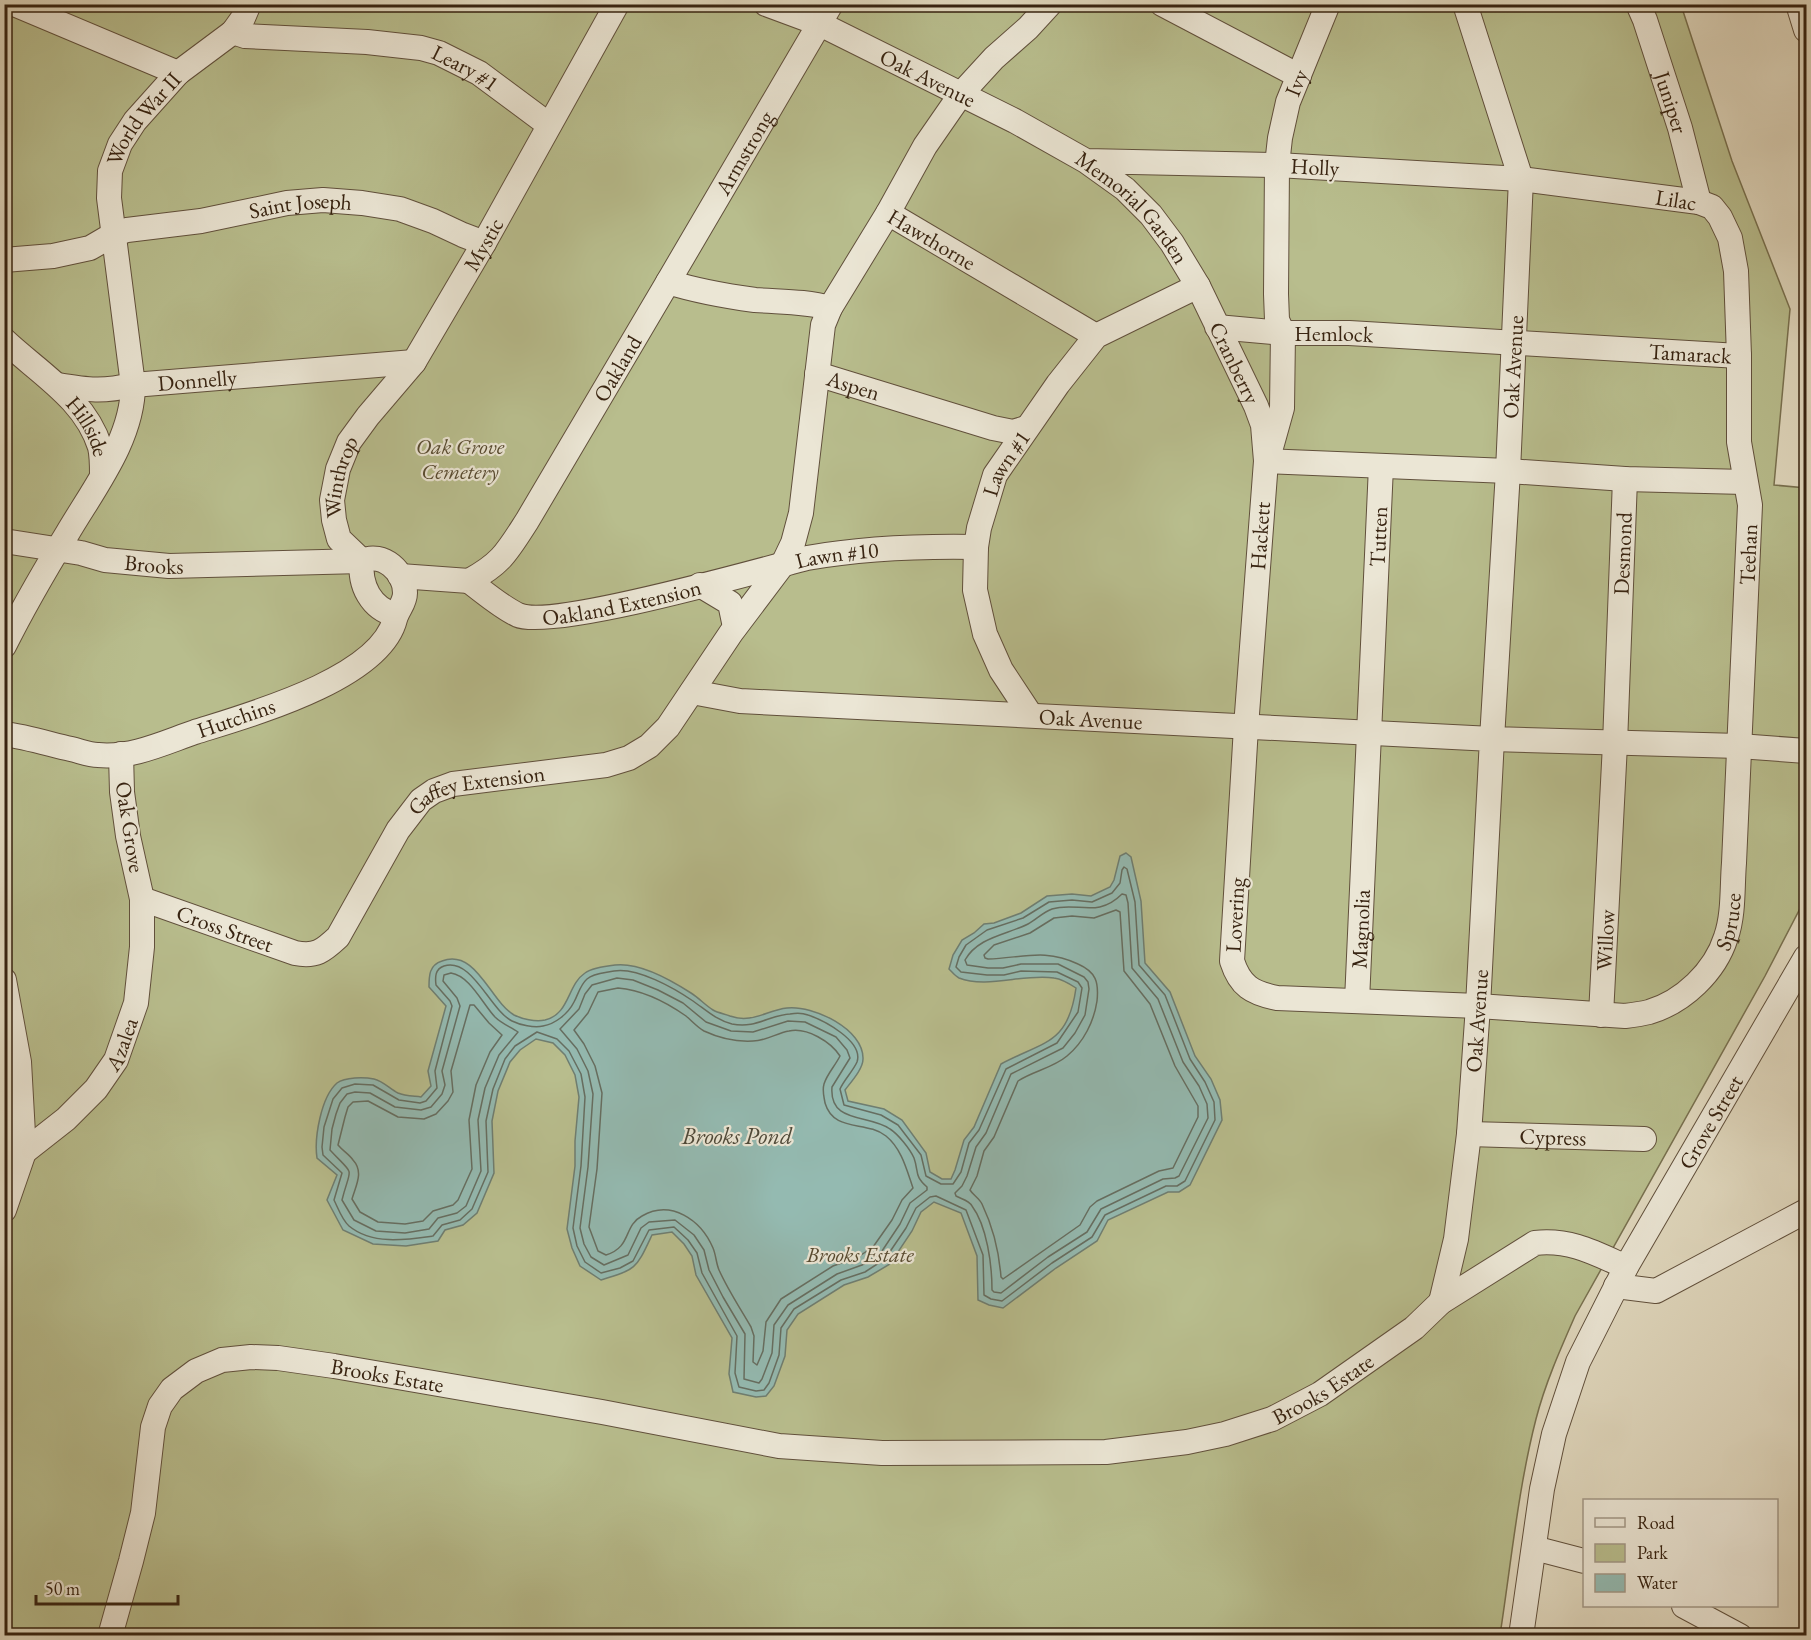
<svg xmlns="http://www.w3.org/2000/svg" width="1811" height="1640" viewBox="0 0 1811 1640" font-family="'EB Garamond',serif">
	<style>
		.green { fill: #b8bd8d; stroke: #78704f; stroke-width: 1.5 }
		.water { fill: #94bab1; stroke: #6f7e71; stroke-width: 1.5 }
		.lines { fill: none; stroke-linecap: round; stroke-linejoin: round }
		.shore { stroke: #666e61; stroke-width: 1.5 }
		.minor-casing { stroke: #61503c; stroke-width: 26 }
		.minor { stroke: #ebe6d5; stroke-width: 24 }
		.labels { text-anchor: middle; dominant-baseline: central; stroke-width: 4.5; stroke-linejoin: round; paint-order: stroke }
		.street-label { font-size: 22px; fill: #372311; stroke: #ebe6d5 }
		.park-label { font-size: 22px; font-style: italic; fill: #574a30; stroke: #ebe6d5 }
		.water-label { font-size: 24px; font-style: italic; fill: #4e4939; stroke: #ebe6d5 }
	</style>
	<rect width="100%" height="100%" fill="#e0d8be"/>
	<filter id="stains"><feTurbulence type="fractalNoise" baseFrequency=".00333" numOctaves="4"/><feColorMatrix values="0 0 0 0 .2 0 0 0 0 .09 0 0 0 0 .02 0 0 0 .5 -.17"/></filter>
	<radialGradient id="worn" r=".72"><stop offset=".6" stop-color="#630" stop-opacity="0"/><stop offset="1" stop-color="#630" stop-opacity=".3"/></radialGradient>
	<path class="green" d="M 5,5 L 1681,5 L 1732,161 L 1790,309 L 1774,485 L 1806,488 L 1806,897 L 1765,976 L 1575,1316 C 1560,1350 1545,1384 1536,1419 C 1518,1489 1511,1564 1500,1635 L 5,1636 Z"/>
	<path class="water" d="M 1126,853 L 1131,857 L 1141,901 L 1145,963 L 1170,992 L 1195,1056 L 1211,1079 L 1220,1100 L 1222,1120 L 1190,1185 L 1179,1192 L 1168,1192 L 1108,1220 L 1097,1241 L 1056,1268 L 1003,1308 L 989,1305 L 978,1300 L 977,1256 L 961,1213 L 934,1202 L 921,1212 L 912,1231 L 890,1264 L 868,1277 L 844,1285 L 798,1314 L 787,1330 L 785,1356 L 774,1386 L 766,1396 L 756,1397 L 733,1392 L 729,1374 L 732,1338 L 696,1275 L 692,1256 L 684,1244 L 672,1232 L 652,1235 C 636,1269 637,1269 601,1280 L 580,1266 L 572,1248 L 567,1229 L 575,1166 L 575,1141 L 579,1097 L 575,1075 L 565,1055 L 553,1043 L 536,1039 L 520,1050 L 510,1062 L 498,1091 L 492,1121 L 494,1173 L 477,1213 L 463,1225 L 445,1230 L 438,1241 L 406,1246 L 373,1244 L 343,1230 L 327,1200 L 337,1175 L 317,1158 C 314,1138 321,1097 337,1083 C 345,1077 364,1077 374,1079 C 383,1081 390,1089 398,1093 C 405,1096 414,1096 421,1097 L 431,1086 L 428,1071 L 446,1006 L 429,987 C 429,976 429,965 442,961 C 476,948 490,1001 514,1015 C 522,1019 535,1022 545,1020 C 570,1014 567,985 585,973 C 592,968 606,966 615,965 C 640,962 671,980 691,993 C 699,998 705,1005 713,1010 C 718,1013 725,1014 730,1016 C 752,1024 767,1010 787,1008 C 813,1005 864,1029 863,1059 C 863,1069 851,1082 845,1090 L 848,1101 L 884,1109 L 902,1120 L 926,1153 L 930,1172 L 942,1179 L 951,1179 L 955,1170 L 964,1140 L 974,1127 L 1001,1064 C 1044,1041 1068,1045 1076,988 C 1070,984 1061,979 1054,978 C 1025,973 987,989 959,978 C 955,976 952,972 949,969 L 953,955 L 962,940 L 974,933 L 984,924 L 994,923 L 1021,913 L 1047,896 L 1072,894 L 1091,896 L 1110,887 L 1114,880 L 1120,856 Z"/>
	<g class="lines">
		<path class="shore" d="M 1124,867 L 1127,869 L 1135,902 L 1139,965 L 1165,995 L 1190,1059 L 1205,1082 L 1214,1102 L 1215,1120 L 1185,1181 L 1177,1186 L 1166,1186 L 1105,1215 L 1092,1237 L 1052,1263 L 1002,1301 L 991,1299 L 984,1295 L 983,1255 L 966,1210 L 936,1196 L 930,1197 L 916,1208 L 906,1228 L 885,1259 L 865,1272 L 841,1280 L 794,1309 L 781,1328 L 779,1355 L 769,1383 L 764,1390 L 756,1391 L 739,1387 L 735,1373 L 737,1336 L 702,1273 L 697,1253 L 688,1240 L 674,1227 L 649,1230 L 633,1261 L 620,1268 L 601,1273 L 585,1262 L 577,1246 L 573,1228 L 581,1166 L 585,1097 L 581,1074 L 569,1051 L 557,1039 L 537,1032 L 515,1046 L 505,1059 L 493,1089 L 486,1121 L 488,1172 L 472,1209 L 460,1220 L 442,1225 L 433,1236 C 405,1240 372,1245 349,1226 C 342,1220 338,1208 334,1200 L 342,1173 L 323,1155 L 322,1147 L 324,1127 L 333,1099 L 342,1088 L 355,1084 L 373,1085 L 399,1100 L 420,1103 L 426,1101 L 437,1088 L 435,1071 L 452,1006 L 450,1001 L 436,985 C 435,977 435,969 444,966 C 472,957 490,1010 512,1021 C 520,1025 534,1028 543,1026 C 555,1024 568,1014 574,1002 C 578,995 580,985 587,979 C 594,973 605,973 614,971 C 637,967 674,988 693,1001 C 706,1010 716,1020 732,1024 C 756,1029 769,1015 790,1014 C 795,1013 803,1013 808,1015 C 823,1020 864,1041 857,1062 C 853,1071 844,1080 840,1089 L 844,1105 L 881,1115 L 898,1125 L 921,1155 L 926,1176 L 941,1184 L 953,1184 L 961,1172 L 969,1143 L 979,1130 L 1006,1069 L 1057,1043 L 1078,1012 L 1082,988 L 1078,982 L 1057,972 L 1021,971 L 1004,975 L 987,975 L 961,972 L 956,967 L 959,957 L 966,945 L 987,930 L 1023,918 L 1049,902 L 1072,900 L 1092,902 L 1112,893 L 1120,883 L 1122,870 Z
			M 1122,894 L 1126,895 L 1128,903 L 1132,968 L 1158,999 L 1183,1062 L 1199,1086 L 1207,1104 L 1208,1118 L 1179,1176 L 1175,1178 L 1163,1179 L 1101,1209 L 1087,1232 L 1048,1257 L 1001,1293 L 994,1292 L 992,1290 C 992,1265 987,1226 972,1206 C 969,1200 961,1199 956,1196 L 955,1193 L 962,1186 L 967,1176 L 976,1147 L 986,1133 L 1011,1074 L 1063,1048 L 1075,1033 L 1085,1015 L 1089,989 L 1088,982 L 1084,977 L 1058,964 L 1021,964 L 1003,968 L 988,968 L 967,965 L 965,960 C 978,937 1006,935 1028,924 C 1036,920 1043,912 1052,909 C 1077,901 1097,919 1122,894 Z
			M 1116,910 L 1120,912 L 1124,971 L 1150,1004 L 1175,1066 L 1198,1106 L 1198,1117 L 1173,1168 L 1159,1171 L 1097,1201 L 1090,1207 L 1080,1225 L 1003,1279 L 1001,1277 C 999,1251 993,1227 982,1204 C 979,1198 973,1195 970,1190 L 977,1176 L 984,1151 L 994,1137 L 1018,1081 C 1033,1071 1053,1068 1067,1056 C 1084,1042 1094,1021 1097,1001 C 1099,982 1096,972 1078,964 C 1045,948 1022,958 988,959 L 985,958 L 984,955 L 994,945 L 1030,933 L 1054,918 L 1072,916 L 1094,918 Z
			M 451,973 C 470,976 482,1003 495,1017 C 502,1024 511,1027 518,1032 L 499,1055 L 485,1088 L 478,1120 L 481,1171 L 466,1206 L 457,1213 L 438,1218 L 429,1229 L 405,1233 L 376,1231 L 354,1220 L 342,1200 C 351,1164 356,1178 330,1150 L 332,1129 L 336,1114 L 340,1103 L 347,1094 L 355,1092 L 370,1093 L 395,1107 L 421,1110 L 431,1107 L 442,1094 L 445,1085 L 442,1071 L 460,1006 L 457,998 L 443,981 L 444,975 Z
			M 617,978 L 633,980 L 658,990 L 683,1003 L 706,1022 L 731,1031 L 753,1032 L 788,1021 L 805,1022 L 836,1037 L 847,1050 L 850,1058 L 832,1087 C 829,1124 869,1114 890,1129 C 898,1134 910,1149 914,1158 C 919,1172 914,1176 927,1187 L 927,1190 L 910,1203 L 900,1224 L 880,1254 L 862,1265 L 837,1274 L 788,1305 L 774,1325 L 772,1353 L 762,1379 L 759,1383 L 744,1379 L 745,1334 L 723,1297 L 709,1270 L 704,1250 L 694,1235 L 675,1220 L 649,1222 L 641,1228 L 628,1255 L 604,1265 L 591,1257 L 584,1244 L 580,1228 L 588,1167 L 593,1094 L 588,1071 L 577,1049 L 560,1029 L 579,1009 L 585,994 L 592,985 Z
			M 618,988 C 642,990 666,1002 686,1016 C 692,1021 697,1027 704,1031 C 719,1038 736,1042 753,1041 C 766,1041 777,1033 789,1031 C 807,1027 831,1042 840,1056 C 835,1066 827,1074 824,1084 C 822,1091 824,1096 825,1103 C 834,1133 866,1120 886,1136 C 902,1149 907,1171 913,1188 L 902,1200 L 892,1220 L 873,1247 L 858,1257 L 833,1266 L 781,1299 L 766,1322 L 763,1351 L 757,1365 L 753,1362 L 754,1336 L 751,1327 C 740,1308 728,1290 719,1270 C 716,1263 716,1255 713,1248 C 701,1220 671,1199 642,1216 C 623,1226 632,1247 606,1255 L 598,1251 L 589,1227 L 597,1169 L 602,1093 L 595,1066 L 584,1044 L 574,1030 L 588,1013 L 598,992 Z
			M 470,1005 L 474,1005 L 489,1023 L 502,1035 L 490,1052 L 476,1085 L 469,1120 L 472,1169 L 458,1200 L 453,1205 L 433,1211 L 423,1221 L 405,1224 L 378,1222 L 360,1212 L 352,1199 C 356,1185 364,1172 353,1160 C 349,1154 343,1151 338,1145 L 345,1117 L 348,1107 L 353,1102 L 368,1101 L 398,1117 L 424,1119 L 436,1114 L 448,1101 L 453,1092 L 451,1071 Z"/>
		<g class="minor-casing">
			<g id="minor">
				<path d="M 14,4 L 178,73"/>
				<path id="s1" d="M 766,4 L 820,24 L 1015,121 L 1086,161 L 1125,189 L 1151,215 L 1172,243 L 1198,286 L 1256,406 L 1263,425 L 1266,461 L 1246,727 L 1232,961 C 1240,986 1252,993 1277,998 L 1478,1006 L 1625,1016 C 1633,1015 1641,1014 1649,1012 C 1683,1002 1715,972 1726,937 C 1734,914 1732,887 1734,863 L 1750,505 L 1739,442 L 1739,356 L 1736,271 L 1730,238 L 1720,217 L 1712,207 L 1699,202 L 1521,179 L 1277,165 L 1086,161"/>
				<path d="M 1162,4 L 1299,76"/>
				<path d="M 1465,4 L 1521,179 L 1508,471 L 1492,739 L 1739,746 L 1806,751"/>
				<path id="s2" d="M 1638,4 L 1645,20 L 1680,128 L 1699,202"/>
				<path d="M 1798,4 L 1806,30"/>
				<path id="s3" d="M 233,32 L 245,36 L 367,42 L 421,48 L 439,53 L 479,73 L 549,125"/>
				<path id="s4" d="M 888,213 L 1096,336"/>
				<path id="s5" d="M 4,260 L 53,256 L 90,248 L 114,234 L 127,230 L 201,221 L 287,203 L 323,200 L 362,203 L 400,209 L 433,221 L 463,235 L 484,243"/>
				<path id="s6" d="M 668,282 L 831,4"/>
				<path id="s7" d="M 1217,327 L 1283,333 L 1349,333 L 1739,356"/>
				<path id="s8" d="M 4,340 C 39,373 85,399 100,447 C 102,455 102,466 102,475"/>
				<path id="s9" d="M 817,374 L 993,428 L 1013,432 L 1026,428"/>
				<path id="s10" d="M 58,385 C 89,390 102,392 133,385 L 414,362"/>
				<path id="s11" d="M 1270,451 L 1282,408 L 1283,333 L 1277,320 L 1276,294 L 1277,165 L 1280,138 L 1288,102 L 1328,4"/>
				<path d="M 1266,461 L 1508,471 L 1625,479 L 1745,482"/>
				<path id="s12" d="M 4,541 L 81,553 L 105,560 L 169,566 L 362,561 C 383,551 405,572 405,593 C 405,603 398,609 395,619 C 380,679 249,715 195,732 C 163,743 133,758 98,755 C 89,755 80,751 71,749 C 49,744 27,737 4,734"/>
				<path id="s13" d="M 362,561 L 339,539 L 334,520 L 332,500 L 338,469 L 349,442 L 368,416 L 414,362 L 484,243 L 617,4"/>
				<path d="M 362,561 C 359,585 371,609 396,615"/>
				<path d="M 400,576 L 469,581"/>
				<path id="s14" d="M 469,581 C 502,563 507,552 527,521 L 668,282 C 697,291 725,296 755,300 C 781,302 805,301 830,308"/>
				<path id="s15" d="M 469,581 C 484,592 501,607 518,615 C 552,630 761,570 807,558 C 864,548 919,546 976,547"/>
				<path d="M 700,585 L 730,603 L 735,627"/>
				<path id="s16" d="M 4,646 C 23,608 45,570 67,534 C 94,488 133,439 133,385 L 109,198 L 110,171 L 120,144 L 135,121 L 178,73 L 233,32 L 243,18 L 249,4"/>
				<path id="s17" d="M 692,692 L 740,701 L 1492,739 L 1478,1006 L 1469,1134 L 1456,1239 L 1441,1302"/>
				<path id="s18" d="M 1030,714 L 1001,670 L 985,634 L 975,590 L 976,547 L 979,528 L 995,475 L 1058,384 L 1096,336 L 1198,286"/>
				<path id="s19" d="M 142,899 L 295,953 C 316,957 323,951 338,937 L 398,830 L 421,800 L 434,791 L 453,784 L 606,765 L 629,758 L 649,746 L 668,727 L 731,633 L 783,564 L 793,543 L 801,513 L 823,325 L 830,308 L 888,213 L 925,146 L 961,94 L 994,58 L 1028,28 L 1050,4"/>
				<path d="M 4,980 L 19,1062 L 24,1152 L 4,1210"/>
				<path id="s20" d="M 1357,1001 L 1381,466"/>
				<path id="s21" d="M 1601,1015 L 1615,744 L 1625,479"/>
				<path id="s22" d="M 1469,1134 L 1644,1139"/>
				<path id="s23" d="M 24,1152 L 66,1119 L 96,1089 L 116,1060 L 136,1003 L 142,947 L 142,899 L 128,836 L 122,792 L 121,754"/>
				<path d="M 1616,1286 L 1656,1291 L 1806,1211"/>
				<path d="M 1534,1548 L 1584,1561"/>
				<path d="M 1684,1606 L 1740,1636"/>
				<path id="s24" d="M 110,1636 L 131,1561 L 143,1513 L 153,1427 L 160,1406 L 172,1389 L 196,1371 L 222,1360 L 251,1357 L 278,1358 L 334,1366 L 602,1412 L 779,1446 L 882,1453 L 1106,1452 L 1187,1442 L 1225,1434 L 1272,1419 L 1320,1394 L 1414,1328 L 1441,1302 L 1535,1243 C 1570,1239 1595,1253 1626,1267"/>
				<path id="s25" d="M 1521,1636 L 1542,1489 L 1554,1434 L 1578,1362 L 1626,1267 L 1806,957"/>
			</g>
		</g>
		<use href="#minor" class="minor"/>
	</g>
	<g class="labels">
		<g class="street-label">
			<text stroke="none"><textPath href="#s3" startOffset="238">Leary #1</textPath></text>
			<text stroke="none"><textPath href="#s1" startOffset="178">Oak Avenue</textPath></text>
			<text stroke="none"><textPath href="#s11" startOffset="374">Ivy</textPath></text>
			<text stroke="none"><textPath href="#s2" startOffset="104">Juniper</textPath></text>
			<text stroke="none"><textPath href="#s16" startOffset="572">World War II</textPath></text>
			<text stroke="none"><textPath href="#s6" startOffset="150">Armstrong</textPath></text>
			<text transform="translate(1315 167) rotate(3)">Holly</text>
			<text transform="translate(1676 200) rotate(9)">Lilac</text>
			<text stroke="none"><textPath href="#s5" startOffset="304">Saint Joseph</textPath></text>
			<text stroke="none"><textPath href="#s1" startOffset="423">Memorial Garden</textPath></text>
			<text stroke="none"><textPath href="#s4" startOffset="51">Hawthorne</textPath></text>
			<text stroke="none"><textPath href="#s13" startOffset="372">Mystic</textPath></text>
			<text stroke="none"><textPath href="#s7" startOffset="117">Hemlock</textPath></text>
			<text stroke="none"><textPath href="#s7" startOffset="474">Tamarack</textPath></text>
			<text stroke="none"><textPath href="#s14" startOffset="262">Oakland</textPath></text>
			<text transform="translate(1513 367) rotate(-87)">Oak Avenue</text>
			<text stroke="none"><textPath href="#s1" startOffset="612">Cranberry</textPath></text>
			<text stroke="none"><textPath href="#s10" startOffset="140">Donnelly</textPath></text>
			<text stroke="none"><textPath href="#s9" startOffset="38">Aspen</textPath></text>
			<text stroke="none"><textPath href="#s8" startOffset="122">Hillside</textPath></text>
			<text stroke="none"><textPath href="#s18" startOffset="270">Lawn #1</textPath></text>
			<text stroke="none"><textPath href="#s13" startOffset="96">Winthrop</textPath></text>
			<text transform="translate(1260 536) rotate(-86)">Hackett</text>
			<text stroke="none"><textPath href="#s20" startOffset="465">Tutten</textPath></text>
			<text stroke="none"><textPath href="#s21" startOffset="462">Desmond</textPath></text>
			<text stroke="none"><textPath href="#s1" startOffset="2148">Teehan</textPath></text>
			<text stroke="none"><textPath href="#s15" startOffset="386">Lawn #10</textPath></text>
			<text stroke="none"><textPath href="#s12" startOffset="152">Brooks</textPath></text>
			<text stroke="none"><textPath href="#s15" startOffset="165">Oakland Extension</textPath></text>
			<text transform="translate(236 718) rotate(-19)">Hutchins</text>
			<text stroke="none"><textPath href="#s17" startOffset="400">Oak Avenue</textPath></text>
			<text stroke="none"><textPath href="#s19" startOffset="428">Gaffey Extension</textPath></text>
			<text transform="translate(130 827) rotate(81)">Oak Grove</text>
			<text transform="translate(1235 915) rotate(-87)">Lovering</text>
			<text stroke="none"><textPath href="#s1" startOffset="1780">Spruce</textPath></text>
			<text stroke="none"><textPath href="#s19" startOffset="88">Cross Street</textPath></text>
			<text stroke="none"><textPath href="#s20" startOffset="72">Magnolia</textPath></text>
			<text stroke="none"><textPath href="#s21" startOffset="75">Willow</textPath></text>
			<text transform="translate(1477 1021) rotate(-86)">Oak Avenue</text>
			<text stroke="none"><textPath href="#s23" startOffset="148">Azalea</textPath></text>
			<text stroke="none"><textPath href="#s25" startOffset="555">Grove Street</textPath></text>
			<text stroke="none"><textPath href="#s22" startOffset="84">Cypress</textPath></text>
			<text stroke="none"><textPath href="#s24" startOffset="482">Brooks Estate</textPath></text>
			<text stroke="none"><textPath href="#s24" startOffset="1436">Brooks Estate</textPath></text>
		</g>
		<g class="park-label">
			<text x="460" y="446">Oak Grove<tspan x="460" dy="25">Cemetery</tspan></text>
			<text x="860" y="1254">Brooks Estate</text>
		</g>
		<g class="water-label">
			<text x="737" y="1135">Brooks Pond</text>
		</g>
	</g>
	<rect width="1811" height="1640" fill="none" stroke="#e0d8be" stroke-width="24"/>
	<rect x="6" y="6" width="1799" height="1628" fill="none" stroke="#372311" stroke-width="3"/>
	<rect x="12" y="12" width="1787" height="1616" fill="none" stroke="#372311" stroke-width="1.5"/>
	<rect x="1583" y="1499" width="195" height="108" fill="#ebe6d5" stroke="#a39887" stroke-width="1.5"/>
	<rect x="1595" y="1518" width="30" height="9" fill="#ebe6d5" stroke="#a39887" stroke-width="1.5"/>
	<text x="1637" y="1529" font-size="18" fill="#372311">Road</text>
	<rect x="1595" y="1544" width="30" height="18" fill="#b8bd8d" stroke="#a39887" stroke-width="1.5"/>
	<text x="1637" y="1559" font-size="18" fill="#372311">Park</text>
	<rect x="1595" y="1574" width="30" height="18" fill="#94bab1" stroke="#a39887" stroke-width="1.5"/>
	<text x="1637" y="1589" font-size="18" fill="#372311">Water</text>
	<path d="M36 1595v9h142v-9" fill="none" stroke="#372311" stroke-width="3"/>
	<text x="45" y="1595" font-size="18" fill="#372311" stroke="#ebe6d5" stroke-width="4.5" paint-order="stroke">50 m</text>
	<rect width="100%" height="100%" filter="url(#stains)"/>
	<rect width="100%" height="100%" fill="url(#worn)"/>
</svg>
